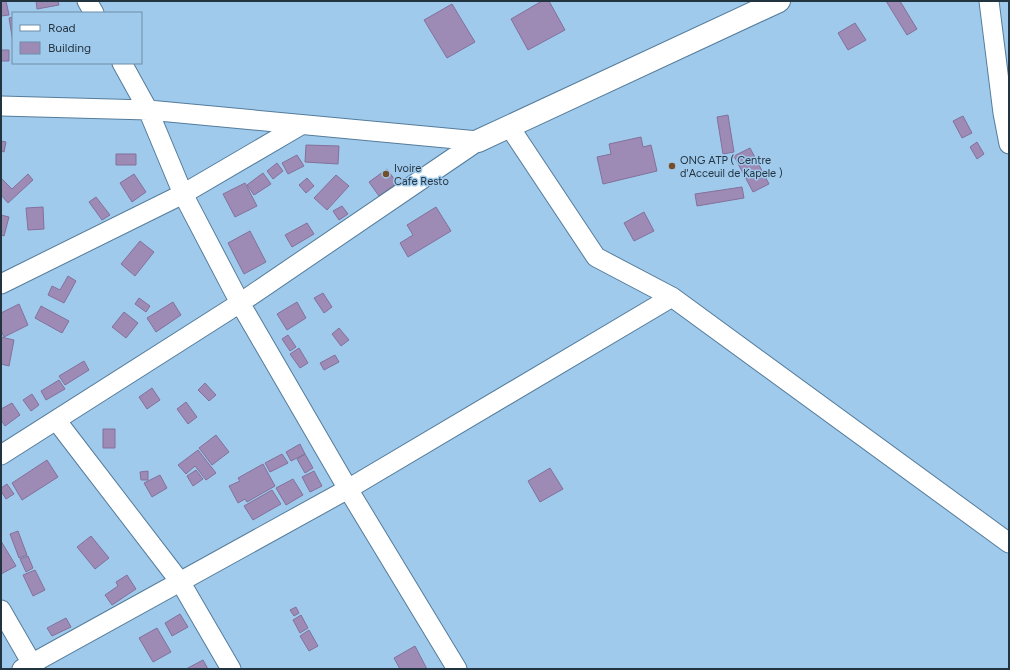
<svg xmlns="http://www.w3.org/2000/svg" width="1010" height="670" viewBox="0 0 1010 670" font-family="Figtree,sans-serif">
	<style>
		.building { fill: #9d8bb6; stroke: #82719b }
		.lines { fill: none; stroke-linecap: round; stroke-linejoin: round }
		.street-casing { stroke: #547c9b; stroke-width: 21 }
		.secondary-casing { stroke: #547c9b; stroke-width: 24 }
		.street { stroke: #fff; stroke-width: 19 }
		.secondary { stroke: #fff; stroke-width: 22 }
		.poi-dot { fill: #754f2b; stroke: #a0caec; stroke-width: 1.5 }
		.labels { text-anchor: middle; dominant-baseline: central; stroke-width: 3; stroke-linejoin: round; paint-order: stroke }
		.poi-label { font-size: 11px; fill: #233441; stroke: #a0caec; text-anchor: start }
	</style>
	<rect width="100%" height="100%" fill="#a0caec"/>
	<path class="building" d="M 1,1 L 6,1 L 9,15 L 1,16 Z
		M 36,1 L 58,1 L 59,5 L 37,9 Z
		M 542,1 L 549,1 L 565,30 L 528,50 L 511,19 Z
		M 886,1 L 900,1 L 917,29 L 907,35 Z
		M 452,4 L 475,42 L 447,58 L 424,20 Z
		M 13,17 L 13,42 L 9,18 Z
		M 855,23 L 866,40 L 848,50 L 838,33 Z
		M 1,50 L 9,50 L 9,61 L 1,61 Z
		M 728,115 L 734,152 L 723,154 L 717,117 Z
		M 963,116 L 972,133 L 962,138 L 953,121 Z
		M 641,137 L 643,147 L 651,145 L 657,171 L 603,184 L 597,157 L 611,154 L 609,144 Z
		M 1,141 L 6,142 L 4,152 L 1,151 Z
		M 977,142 L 984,154 L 977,159 L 970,147 Z
		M 306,145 L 339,146 L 338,164 L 305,162 Z
		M 750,148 L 769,184 L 753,192 L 734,156 Z
		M 116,154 L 136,154 L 136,165 L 116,165 Z
		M 297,155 L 304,166 L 288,174 L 282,163 Z
		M 277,163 L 283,171 L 273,179 L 267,171 Z
		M 387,169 L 397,183 L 379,196 L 369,182 Z
		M 263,173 L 271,184 L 254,195 L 247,185 Z
		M 28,174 L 33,180 L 8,203 L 1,195 L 1,178 L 12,189 Z
		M 134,174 L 146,192 L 132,202 L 120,183 Z
		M 336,175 L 349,186 L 327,210 L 314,198 Z
		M 307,178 L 314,186 L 306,193 L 299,185 Z
		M 245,183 L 257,206 L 235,217 L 223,194 Z
		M 742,187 L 744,198 L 697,206 L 695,194 Z
		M 96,197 L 110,215 L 102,220 L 89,202 Z
		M 342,206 L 348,214 L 339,220 L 333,211 Z
		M 43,207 L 44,229 L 28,230 L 26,208 Z
		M 436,207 L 451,231 L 408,257 L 400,243 L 413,235 L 407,225 Z
		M 644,212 L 654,231 L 634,241 L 624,223 Z
		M 1,215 L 9,217 L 4,236 L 1,235 Z
		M 307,223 L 314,234 L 292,247 L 285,235 Z
		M 250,231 L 266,262 L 244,274 L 228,243 Z
		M 140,241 L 154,252 L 135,276 L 121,264 Z
		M 68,276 L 76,281 L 64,303 L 48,295 L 52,286 L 60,290 Z
		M 323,293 L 332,307 L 324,313 L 314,298 Z
		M 139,298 L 150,306 L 146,312 L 135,304 Z
		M 173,302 L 181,315 L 156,332 L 147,318 Z
		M 297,302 L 306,318 L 287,330 L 277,314 Z
		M 19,304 L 28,325 L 4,337 L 1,331 L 1,313 Z
		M 41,306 L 69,321 L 62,333 L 35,318 Z
		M 124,312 L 138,323 L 126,338 L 112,327 Z
		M 339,328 L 349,340 L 341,346 L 332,334 Z
		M 288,335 L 296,347 L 290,351 L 282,339 Z
		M 1,337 L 14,340 L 9,366 L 1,364 Z
		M 299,348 L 308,363 L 300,368 L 290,354 Z
		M 335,355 L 339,362 L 324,370 L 320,363 Z
		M 84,361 L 89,370 L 65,385 L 59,376 Z
		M 59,380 L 65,389 L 46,400 L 41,391 Z
		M 205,383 L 216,395 L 209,401 L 198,390 Z
		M 152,388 L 160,400 L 147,409 L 139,397 Z
		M 32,394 L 39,405 L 31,411 L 23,400 Z
		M 186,402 L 197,417 L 188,424 L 177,409 Z
		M 12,403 L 20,415 L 5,426 L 1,420 L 1,409 Z
		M 103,429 L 115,429 L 115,448 L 103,448 Z
		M 216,435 L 229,452 L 212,465 L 199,448 Z
		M 300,444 L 305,454 L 291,461 L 286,452 Z
		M 198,450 L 216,473 L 206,480 L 195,466 L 186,474 L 178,465 Z
		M 282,454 L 288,463 L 270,472 L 265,463 Z
		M 305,454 L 313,468 L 305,473 L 297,459 Z
		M 47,460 L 58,477 L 22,500 L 12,483 Z
		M 263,464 L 275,486 L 247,502 L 245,499 L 238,503 L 229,486 L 240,481 L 238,478 Z
		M 550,468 L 563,489 L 540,502 L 528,481 Z
		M 196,470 L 203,479 L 193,486 L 187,476 Z
		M 148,471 L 148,480 L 141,480 L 140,472 Z
		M 314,471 L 322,486 L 310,492 L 302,477 Z
		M 160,475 L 167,488 L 152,497 L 144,483 Z
		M 293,479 L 303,495 L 286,505 L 276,488 Z
		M 7,484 L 14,494 L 6,499 L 1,491 L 1,488 Z
		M 272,490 L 281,504 L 253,520 L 244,506 Z
		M 18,531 L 27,555 L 19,558 L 10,534 Z
		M 91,536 L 109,558 L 95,569 L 77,547 Z
		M 1,541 L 16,566 L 1,574 Z
		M 28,556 L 33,568 L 26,572 L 20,559 Z
		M 35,570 L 45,590 L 33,596 L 23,575 Z
		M 127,575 L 136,589 L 112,605 L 105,595 L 118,586 L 116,582 Z
		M 296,607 L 299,613 L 294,616 L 290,610 Z
		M 180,614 L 188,627 L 172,636 L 165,623 Z
		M 301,615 L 308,628 L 300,633 L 293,620 Z
		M 66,618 L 71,627 L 52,636 L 47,628 Z
		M 157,628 L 171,652 L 153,662 L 139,638 Z
		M 309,630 L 318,646 L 309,651 L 300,636 Z
		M 415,646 L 427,669 L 400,669 L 394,658 Z
		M 203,660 L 208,669 L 186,669 Z"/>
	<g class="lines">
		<g class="street-casing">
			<path id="street" d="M 87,1 L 94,13
				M 989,1 L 1003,113 L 1009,144
				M 122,63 L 148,110 L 183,194 L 240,303 L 348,489 L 457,669
				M 1,106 L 148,110 L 478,141
				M 509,126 L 596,257 L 672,297 L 1009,543
				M 1,284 L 183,194 L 301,125
				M 56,420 L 181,583 L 231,669
				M 1,455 L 240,303 L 478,141
				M 1,610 L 35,669
				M 22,669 L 348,489 L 672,297"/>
		</g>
		<g class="secondary-casing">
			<path id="secondary" d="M 478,141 L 779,1"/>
		</g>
		<use href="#street" class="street"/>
		<use href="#secondary" class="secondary"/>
	</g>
	<g class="poi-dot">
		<circle cx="672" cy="166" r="4"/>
		<circle cx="386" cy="174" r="4"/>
	</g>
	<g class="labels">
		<g class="poi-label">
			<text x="680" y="160">ONG ATP ( Centre<tspan x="680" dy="13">d'Acceuil de Kapele )</tspan></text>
			<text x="394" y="168">Ivoire<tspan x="394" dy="13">Cafe Resto</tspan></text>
		</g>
	</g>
	<rect width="1010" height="670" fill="none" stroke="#233441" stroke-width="4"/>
	<rect x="12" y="12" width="130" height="52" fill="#a0caec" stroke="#6e8ea8"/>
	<rect x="20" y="25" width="20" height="6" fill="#ffffff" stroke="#6e8ea8"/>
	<text x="48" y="32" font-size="12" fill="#233441">Road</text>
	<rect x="20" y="42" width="20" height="12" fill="#9d8bb6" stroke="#6e8ea8"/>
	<text x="48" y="52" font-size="12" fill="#233441">Building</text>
</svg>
